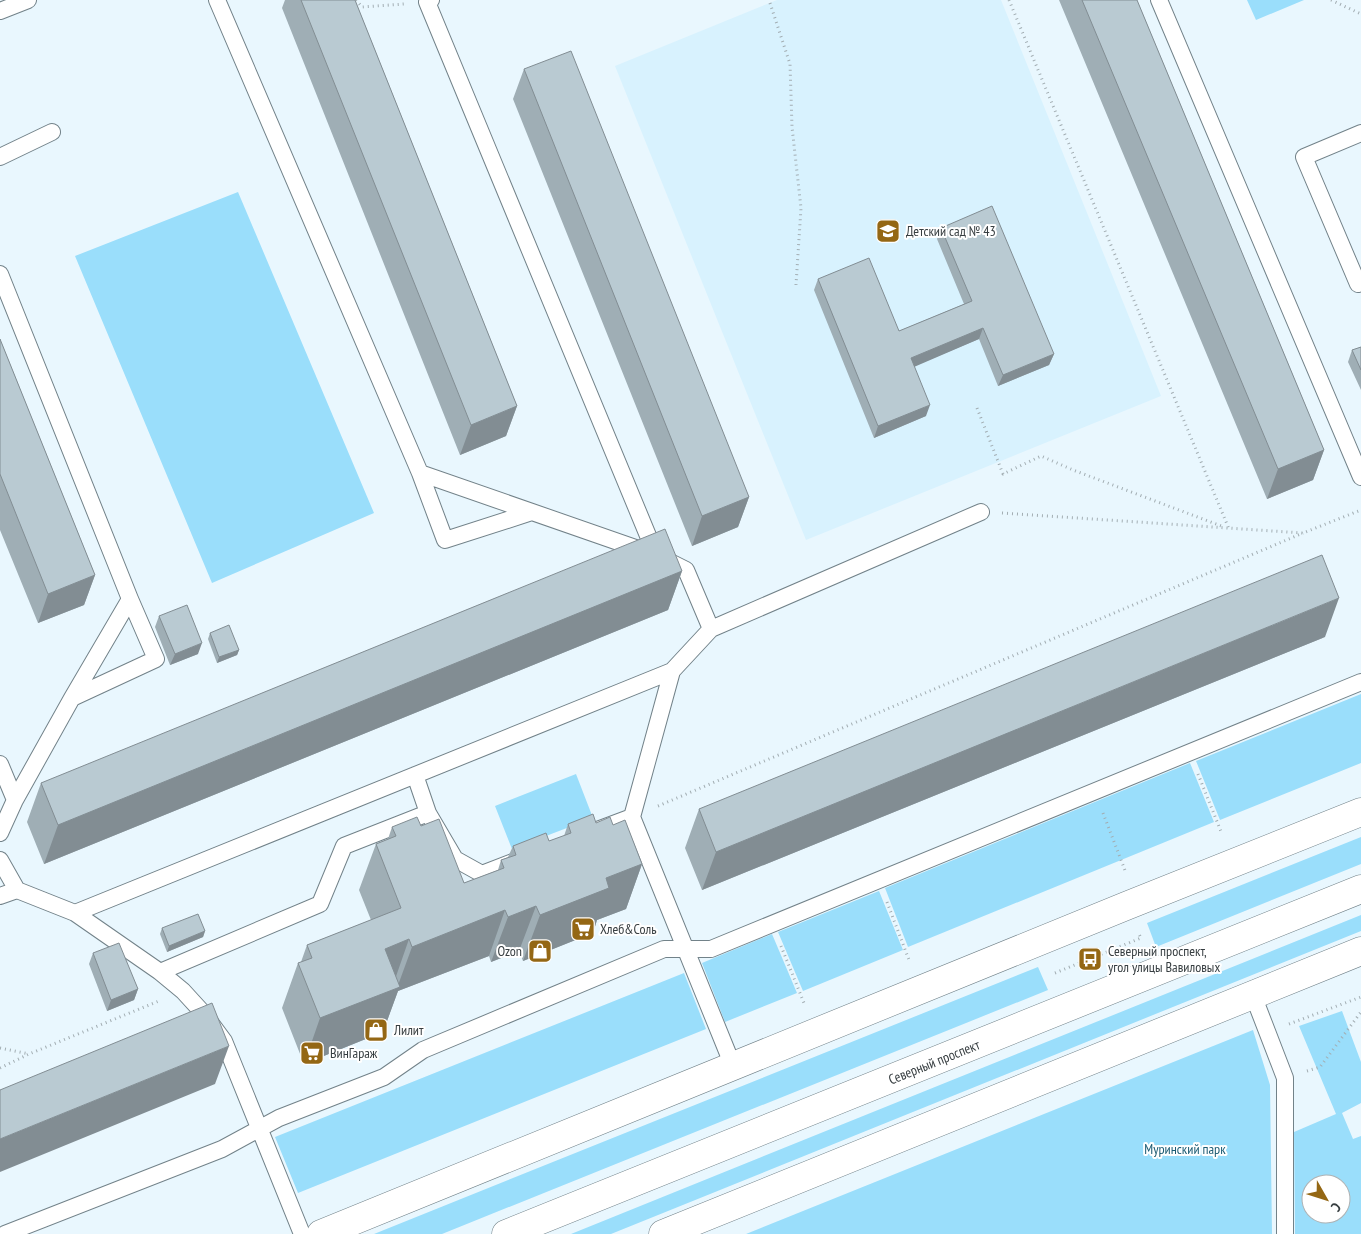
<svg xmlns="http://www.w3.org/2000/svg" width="1361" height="1234" viewBox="0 0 1361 1234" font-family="'PT Sans Narrow',sans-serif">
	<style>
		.built { fill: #d8f2fe }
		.green { fill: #9adefb; fill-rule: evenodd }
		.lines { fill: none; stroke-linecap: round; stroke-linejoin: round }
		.lane-casing { stroke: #728289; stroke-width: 18 }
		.street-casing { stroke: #728289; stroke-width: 29 }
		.secondary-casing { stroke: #728289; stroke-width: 29 }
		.path { stroke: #a2adb2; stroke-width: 3; stroke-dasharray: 1 4; stroke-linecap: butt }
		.lane { stroke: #fff; stroke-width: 16 }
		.street { stroke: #fff; stroke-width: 28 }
		.secondary { stroke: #fff; stroke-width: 28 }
		.wall { fill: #9faeb5 }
		.shaded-wall { fill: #828d93 }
		.building { fill: #b9cad2; stroke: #828d93 }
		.labels { text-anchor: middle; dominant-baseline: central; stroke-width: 4; stroke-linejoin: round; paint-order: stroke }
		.poi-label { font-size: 14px; fill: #373e41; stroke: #fff; text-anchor: start }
		.street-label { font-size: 14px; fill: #373e41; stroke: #fff }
		.park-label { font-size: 14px; fill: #1b5b73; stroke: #fff }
	</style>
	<rect width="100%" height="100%" fill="#e9f7fe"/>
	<path class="built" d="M 777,0 L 1001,0 L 1161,396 L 806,540 L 615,66 Z"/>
	<path class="green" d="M 1247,0 L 1304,0 L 1256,20 Z
		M 238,192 L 374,513 L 212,583 L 75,256 Z
		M 1361,694 L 1361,763 L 1220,820 L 1196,761 Z
		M 1190,763 L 1214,822 L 908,947 L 885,888 Z
		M 576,774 L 593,818 L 512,849 L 495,806 Z
		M 1361,837 L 1361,864 L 1156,947 L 1147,923 Z
		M 879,891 L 903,950 L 803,991 L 778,932 Z
		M 1361,915 L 1361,931 L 611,1234 L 571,1234 Z
		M 772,934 L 797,993 L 725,1022 L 702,963 Z
		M 1038,967 L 1048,990 L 442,1234 L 374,1234 Z
		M 684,973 L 706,1029 L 298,1193 L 275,1137 Z
		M 1342,1011 L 1361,1062 L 1361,1103 L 1342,1113 L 1353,1139 L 1361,1136 L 1361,1234 L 1295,1234 L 1294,1132 L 1336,1114 L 1299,1026 ZM 1311,1184 L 1341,1184 L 1341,1214 L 1311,1214 Z
		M 1253,1030 L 1270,1085 L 1272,1234 L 746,1234 Z"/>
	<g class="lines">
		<g class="lane-casing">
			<path id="lane" d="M 217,0 L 420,473 L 647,552
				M 431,0 L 427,2 L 656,555 L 686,570 L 711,629
				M 1159,0 L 1361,477
				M 0,11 L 28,0
				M 1361,133 L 1304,157 L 1358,284 L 1361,282
				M 0,157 L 52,132
				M 0,274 L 130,599 L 72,698 L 15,800
				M 420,473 L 445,540 L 532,512
				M 72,698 L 156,659 L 130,599
				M 0,764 L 15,800 L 0,833
				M 415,775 L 428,813 L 455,859 L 482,874 L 518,860
				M 592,832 L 632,817
				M 0,860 L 17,890
				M 0,896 L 17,890 L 75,913 L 160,972 L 183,991 L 204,1014 L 224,1041 L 302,1234
				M 75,913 L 672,671
				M 160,972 L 320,904 L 344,846 L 428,813
				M 1253,995 L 1285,1078 L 1285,1234
				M 733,1066 L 632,817 L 672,671 L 711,629 L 981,512
				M 5,1234 L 222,1149 L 279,1118 L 384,1077 L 423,1050 L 664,949 L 711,949 L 1361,682"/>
		</g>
		<g class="street-casing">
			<path id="street" d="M 321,1234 L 1126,906 L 1361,812"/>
		</g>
		<g class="secondary-casing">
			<path id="secondary" d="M 506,1234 L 1361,889
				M 663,1234 L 1361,951"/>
		</g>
		<path class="path" d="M 356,0 L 362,7 L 404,4
			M 1009,0 L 1229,529
			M 1331,0 L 1361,14
			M 770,3 L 790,64 L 792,127 L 801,208 L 796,285
			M 977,408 L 1003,474 L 1041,456 L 1073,470 L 1224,527
			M 1002,513 L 1303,533 L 1361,510
			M 1198,774 L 1222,834
			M 658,806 L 1303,533
			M 1103,813 L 1126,873
			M 887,902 L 909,960
			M 781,946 L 804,1003
			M 1055,973 L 1141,938 L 1138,932
			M 1289,1024 L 1361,997
			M 0,1048 L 29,1054
			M 0,1068 L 29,1054 L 159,1001
			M 1307,1071 L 1320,1067 L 1361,1012"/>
		<use href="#lane" class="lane"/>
		<use href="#street" class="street"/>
		<use href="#secondary" class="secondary"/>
	</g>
	<path class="wall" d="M 285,0 L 355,0 L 517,406 L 506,436 L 460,455 L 282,8 Z
		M 1059,0 L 1137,0 L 1324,450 L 1313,480 L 1267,499 Z
		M 524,69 L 749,497 L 738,527 L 692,546 L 513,99 Z
		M 941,228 L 1054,354 L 1049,365 L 998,386 L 979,339 L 914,366 L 926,416 L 874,438 L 814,290 L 818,279 L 899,331 L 964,304 L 937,239 Z
		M 0,339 L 95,575 L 84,605 L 38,623 L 0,530 Z
		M 1361,347 L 1361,390 L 1348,362 L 1352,350 Z
		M 682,571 L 668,610 L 44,864 L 27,822 L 41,783 Z
		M 159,616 L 198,654 L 170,665 L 155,627 Z
		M 210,633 L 239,650 L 237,655 L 217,663 L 208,639 Z
		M 1325,637 L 702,890 L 685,848 L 699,809 Z
		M 596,823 L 613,825 L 642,864 L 626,909 L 597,920 L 593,933 L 523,961 L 519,951 L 491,962 L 489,956 L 398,991 L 383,1032 L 304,1064 L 282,1008 L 298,963 L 301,962 L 307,945 L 371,920 L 359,890 L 376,844 L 388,839 L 392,827 L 421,826 L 464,883 L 498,870 L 501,860 L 508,857 L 513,846 L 549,841 L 564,836 L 568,824 Z
		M 162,928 L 205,931 L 203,937 L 167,952 L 160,934 Z
		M 93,953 L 138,989 L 134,1000 L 107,1011 L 89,964 Z"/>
	<path class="shaded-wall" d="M 983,328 L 979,339 L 907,370 L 911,358 Z
		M 1054,354 L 1049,365 L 998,386 L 1003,375 Z
		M 930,405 L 926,416 L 874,438 L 878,426 Z
		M 517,406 L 506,436 L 460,455 L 471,425 Z
		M 1324,450 L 1313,480 L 1267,499 L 1278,469 Z
		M 749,497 L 738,527 L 692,546 L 702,516 Z
		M 682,571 L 668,610 L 44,864 L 58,825 Z
		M 95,575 L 84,605 L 38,623 L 48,594 Z
		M 1339,598 L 1325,637 L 702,890 L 716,852 Z
		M 202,643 L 198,654 L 170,665 L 175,654 Z
		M 239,650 L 237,655 L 217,663 L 219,657 Z
		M 642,864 L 626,909 L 597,920 L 593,933 L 523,961 L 540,915 L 606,878 Z
		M 536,906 L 519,951 L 491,962 L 508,917 Z
		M 505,910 L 489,956 L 398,991 L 383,1032 L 304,1064 L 320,1018 L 397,988 L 412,947 Z
		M 205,931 L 203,937 L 167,952 L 169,946 Z
		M 409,939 L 393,985 L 385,949 Z
		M 138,989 L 134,1000 L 107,1011 L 111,1000 Z
		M 229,1046 L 215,1084 L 0,1172 L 0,1139 Z"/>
	<path class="building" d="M 301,0 L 355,0 L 517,406 L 471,425 Z
		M 1082,0 L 1137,0 L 1324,450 L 1278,469 Z
		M 571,51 L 749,497 L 702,516 L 524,69 Z
		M 992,206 L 1054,354 L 1003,375 L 983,328 L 911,358 L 930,405 L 878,426 L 818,279 L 869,258 L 899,331 L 972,301 L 941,228 Z
		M 0,339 L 95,575 L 48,594 L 0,474 Z
		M 1361,347 L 1361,370 L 1352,350 Z
		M 665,529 L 682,571 L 58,825 L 41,783 Z
		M 1322,555 L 1339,598 L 716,852 L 699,809 Z
		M 187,605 L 202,643 L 175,654 L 159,616 Z
		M 229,625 L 239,650 L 219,657 L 210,633 Z
		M 593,814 L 596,823 L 610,817 L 613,825 L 625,820 L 642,864 L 606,878 L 609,888 L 540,915 L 536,906 L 508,917 L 505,910 L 412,947 L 409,939 L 385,949 L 400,987 L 320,1018 L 298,963 L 312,958 L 307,945 L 401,908 L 376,844 L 396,836 L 392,827 L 417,817 L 421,826 L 439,819 L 464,883 L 504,868 L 501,860 L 516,855 L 513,846 L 546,833 L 549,841 L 571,833 L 568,824 Z
		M 198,914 L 205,931 L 169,946 L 162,928 Z
		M 119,943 L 138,989 L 111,1000 L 93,953 Z
		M 212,1003 L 229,1046 L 0,1139 L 0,1090 Z"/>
	<defs>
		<g id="school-square" transform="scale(1.25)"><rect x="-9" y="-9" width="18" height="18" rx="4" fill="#946714" stroke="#fff"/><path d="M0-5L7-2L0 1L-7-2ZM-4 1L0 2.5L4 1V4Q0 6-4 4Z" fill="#fff"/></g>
		<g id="supermarket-square" transform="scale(1.25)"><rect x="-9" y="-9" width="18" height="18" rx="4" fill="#946714" stroke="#fff"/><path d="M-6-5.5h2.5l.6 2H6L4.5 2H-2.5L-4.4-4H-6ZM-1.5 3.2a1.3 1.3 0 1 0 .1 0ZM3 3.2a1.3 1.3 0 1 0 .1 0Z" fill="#fff"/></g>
		<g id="shop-square" transform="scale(1.25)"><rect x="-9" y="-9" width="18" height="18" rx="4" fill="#946714" stroke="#fff"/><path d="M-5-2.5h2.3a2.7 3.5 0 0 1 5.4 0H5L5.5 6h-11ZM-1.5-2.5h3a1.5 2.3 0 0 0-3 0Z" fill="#fff"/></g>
		<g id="bus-square" transform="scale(1.25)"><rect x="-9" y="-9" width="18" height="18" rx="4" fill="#946714" stroke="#fff"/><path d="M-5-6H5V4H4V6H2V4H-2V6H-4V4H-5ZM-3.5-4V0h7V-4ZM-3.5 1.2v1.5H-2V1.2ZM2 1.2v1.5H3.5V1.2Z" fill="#fff"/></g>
	</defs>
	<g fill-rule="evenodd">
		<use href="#school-square" x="888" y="231"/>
		<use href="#supermarket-square" x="583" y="929"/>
		<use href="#shop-square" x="540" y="951"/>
		<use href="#bus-square" x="1090" y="959"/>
		<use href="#shop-square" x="376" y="1030"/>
		<use href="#supermarket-square" x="312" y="1053"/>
	</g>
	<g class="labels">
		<g class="poi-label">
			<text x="906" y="231">Детский сад № 43</text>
			<text x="600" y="929">Хлеб&amp;Соль</text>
			<text x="522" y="951" text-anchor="end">Ozon</text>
			<text x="1108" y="951">Северный проспект,<tspan x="1108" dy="16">угол улицы Вавиловых</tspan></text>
			<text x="394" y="1030">Лилит</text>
			<text x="330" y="1053">ВинГараж</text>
		</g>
		<g class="street-label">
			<text transform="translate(934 1062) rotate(-22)">Северный проспект</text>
		</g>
		<g class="park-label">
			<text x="1185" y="1149">Муринский парк</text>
		</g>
	</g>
	<g transform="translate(1326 1199) rotate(129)"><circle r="24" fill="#ffffff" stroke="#afb2b3"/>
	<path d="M0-4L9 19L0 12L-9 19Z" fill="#946714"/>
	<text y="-8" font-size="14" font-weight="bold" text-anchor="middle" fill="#373e41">С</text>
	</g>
</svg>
